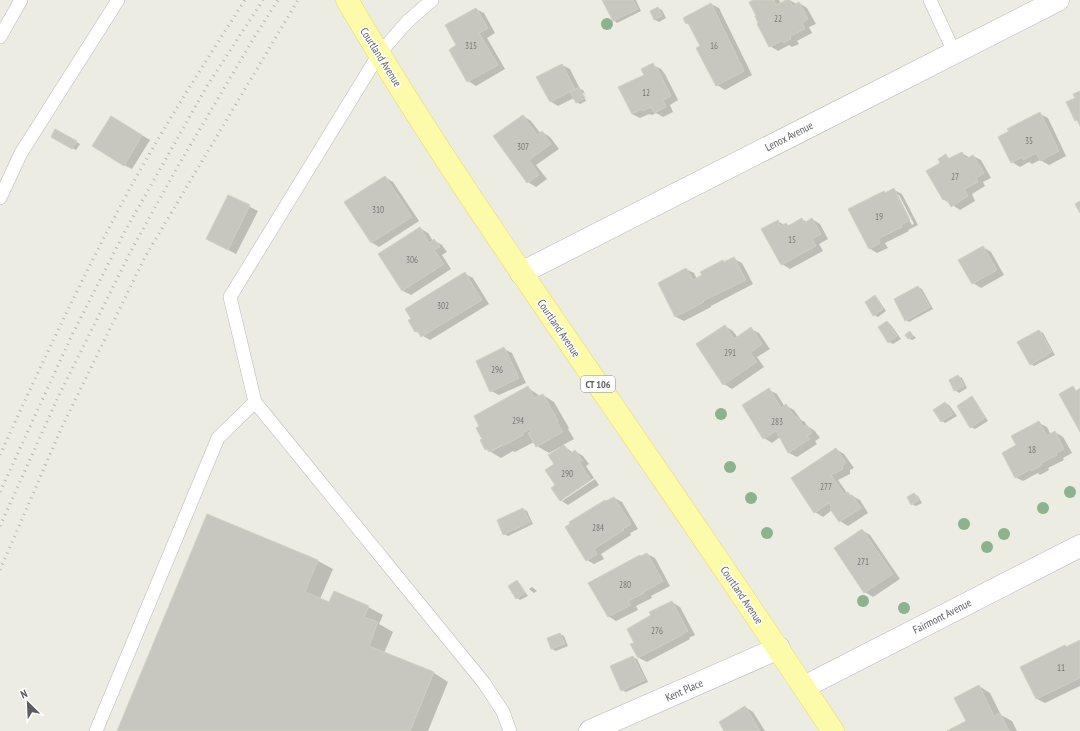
<svg xmlns="http://www.w3.org/2000/svg" width="1080" height="731" viewBox="0 0 1080 731" font-family="'PT Sans Narrow',sans-serif">
	<style>
		.shadow { fill: #0003; fill-rule: evenodd }
		.building { fill: #c8c7bf; stroke: #d1cfc1 }
		.lines { fill: none; stroke-linecap: round; stroke-linejoin: round }
		.lane-casing { stroke: #b5b7bd; stroke-width: 14 }
		.street-casing { stroke: #b5b7bd; stroke-width: 23 }
		.primary-casing { stroke: #ebda5e; stroke-width: 23 }
		.lane { stroke: #fff; stroke-width: 13 }
		.street { stroke: #fff; stroke-width: 22 }
		.primary { stroke: #fbfbaa; stroke-width: 22 }
		.rail { stroke: #b3b4b4; stroke-width: 3; stroke-dasharray: 1 5; stroke-linecap: butt }
		.tree { fill: #8ab38e }
		.labels { text-anchor: middle; dominant-baseline: central; stroke-width: 3; stroke-linejoin: round; paint-order: stroke }
		.number-label { font-size: 9px; fill: #76787a }
		.shield { fill: #fff; stroke: #8c8e92; stroke-width: 1 }
		.shield-label { font-size: 10px; font-weight: bold; fill: #5b5d63 }
		.street-label { font-size: 11px; fill: #5b5d63; stroke: #fff }
	</style>
	<rect width="100%" height="100%" fill="#edece3"/>
	<path class="shadow" d="M 603,0 L 636,0 L 641,11 L 617,23 L 613,20 Z
		M 755,0 L 779,0 L 781,4 L 789,0 L 797,4 L 799,3 L 807,8 L 816,24 L 809,27 L 812,33 L 797,41 L 799,44 L 792,47 L 789,45 L 778,51 L 770,46 Z
		M 711,4 L 719,8 L 752,75 L 725,90 L 717,85 L 702,46 L 690,25 L 687,23 Z
		M 658,8 L 662,10 L 666,18 L 659,22 L 655,20 L 651,11 Z
		M 476,9 L 484,13 L 495,33 L 487,38 L 505,69 L 476,86 L 468,81 L 458,45 Z
		M 562,65 L 570,69 L 580,89 L 583,90 L 588,100 L 584,93 L 582,93 L 586,101 L 580,104 L 576,102 L 574,98 L 558,106 L 550,101 Z
		M 653,65 L 661,69 L 665,74 L 678,100 L 670,105 L 673,112 L 663,117 L 656,113 L 652,115 L 649,114 L 640,118 L 632,114 L 645,75 Z
		M 1040,114 L 1048,118 L 1066,156 L 1049,165 L 1040,160 L 1032,164 L 1029,162 L 1020,167 L 1012,162 Z
		M 523,116 L 531,121 L 541,134 L 542,132 L 550,137 L 559,149 L 536,165 L 547,179 L 536,187 L 528,182 L 495,137 Z
		M 119,121 L 150,140 L 132,169 L 124,165 Z
		M 56,131 L 80,144 L 76,150 L 52,137 Z
		M 962,153 L 970,158 L 973,156 L 981,160 L 991,178 L 983,182 L 985,186 L 972,194 L 975,201 L 960,210 L 943,199 L 942,163 L 946,156 L 951,159 Z
		M 385,177 L 393,182 L 419,221 L 379,247 L 371,242 Z
		M 894,190 L 902,194 L 918,225 L 908,230 L 909,231 L 885,243 L 888,248 L 877,253 L 869,248 L 884,192 L 886,194 ZM 896,195 L 899,195 L 914,224 L 912,225 Z
		M 229,196 L 258,211 L 236,254 L 215,243 Z
		M 801,219 L 807,222 L 812,219 L 820,224 L 828,239 L 819,244 L 823,251 L 790,269 L 782,264 L 778,221 L 784,225 L 786,224 L 789,226 Z
		M 420,228 L 428,233 L 433,241 L 435,241 L 442,245 L 447,252 L 442,255 L 451,269 L 411,295 L 403,291 L 379,254 Z
		M 983,247 L 991,252 L 1004,275 L 981,288 L 973,283 Z
		M 734,259 L 742,263 L 753,284 L 711,306 L 711,307 L 684,321 L 676,317 L 659,283 L 686,269 L 694,273 L 697,279 Z
		M 465,274 L 473,278 L 489,304 L 430,340 L 415,331 Z
		M 918,287 L 922,289 L 933,309 L 909,322 L 906,320 Z
		M 875,297 L 878,299 L 886,311 L 878,317 L 874,315 Z
		M 888,322 L 891,325 L 901,339 L 893,344 L 889,342 Z
		M 725,326 L 733,331 L 738,338 L 751,329 L 759,333 L 770,349 L 757,357 L 764,367 L 732,389 L 724,384 Z
		M 1039,331 L 1043,333 L 1055,355 L 1034,366 L 1031,364 Z
		M 910,332 L 916,338 L 912,340 L 908,338 Z
		M 504,349 L 512,353 L 526,383 L 499,395 L 491,391 Z
		M 958,376 L 962,378 L 967,388 L 959,393 L 955,390 Z
		M 528,388 L 540,396 L 543,395 L 554,402 L 569,428 L 568,429 L 574,439 L 563,445 L 573,453 L 575,451 L 583,456 L 589,464 L 586,466 L 594,478 L 562,498 L 562,501 L 595,479 L 599,485 L 568,505 L 560,500 L 556,485 L 555,464 L 561,448 L 560,447 L 549,453 L 537,446 L 534,442 L 515,452 L 513,451 L 501,458 L 486,449 ZM 507,443 L 492,451 L 492,449 Z
		M 769,390 L 777,394 L 785,407 L 787,406 L 794,410 L 801,420 L 805,422 L 807,426 L 815,431 L 820,438 L 815,441 L 817,444 L 797,457 L 789,453 L 780,437 L 772,443 L 764,438 Z
		M 972,398 L 975,400 L 988,421 L 975,429 L 971,427 Z
		M 945,403 L 949,405 L 957,416 L 945,423 L 942,421 Z
		M 1039,423 L 1047,427 L 1051,435 L 1055,432 L 1063,437 L 1072,453 L 1063,458 L 1064,460 L 1048,468 L 1049,470 L 1040,475 L 1038,473 L 1023,481 L 1015,477 L 1017,446 Z
		M 836,449 L 844,454 L 854,468 L 850,470 L 850,474 L 838,480 L 847,493 L 860,500 L 868,513 L 848,526 L 840,521 L 832,510 L 823,517 L 815,512 Z
		M 914,494 L 918,496 L 922,503 L 916,506 L 912,504 Z
		M 614,498 L 622,502 L 638,529 L 630,533 L 631,535 L 601,554 L 604,559 L 594,564 L 587,560 L 607,502 Z
		M 523,509 L 527,511 L 533,524 L 508,536 L 504,534 Z
		M 208,515 L 318,561 L 333,569 L 320,599 L 330,603 L 368,607 L 383,615 L 379,624 L 393,632 L 384,653 L 434,673 L 448,682 L 428,731 L 118,731 Z
		M 862,530 L 870,535 L 900,579 L 873,597 L 865,592 Z
		M 647,554 L 655,558 L 670,586 L 651,596 L 652,598 L 636,606 L 638,610 L 616,621 L 608,616 L 641,557 Z
		M 517,582 L 520,584 L 528,596 L 520,600 L 517,598 Z
		M 532,587 L 537,591 L 534,593 L 529,589 Z
		M 672,602 L 680,607 L 695,635 L 689,638 L 690,639 L 647,662 L 639,658 L 632,645 L 636,643 Z
		M 560,634 L 564,636 L 568,646 L 556,651 L 552,649 L 548,639 Z
		M 1080,641 L 1080,686 L 1045,703 L 1037,699 L 1021,668 L 1065,646 L 1068,647 Z
		M 633,657 L 637,659 L 648,682 L 626,692 L 622,690 Z
		M 979,686 L 990,693 L 1001,715 L 1012,721 L 1017,731 L 949,731 L 967,722 Z
		M 745,707 L 753,712 L 765,731 L 725,731 Z"/>
	<path class="building" d="M 602,0 L 633,0 L 638,9 L 613,21 Z
		M 754,0 L 774,0 L 776,5 L 786,0 L 790,0 L 792,6 L 799,2 L 808,19 L 802,23 L 805,29 L 790,36 L 791,39 L 784,43 L 782,41 L 769,47 L 757,24 L 758,23 L 755,16 L 756,16 L 749,2 Z
		M 711,3 L 744,71 L 716,86 L 696,48 L 700,46 L 688,23 L 686,24 L 683,18 Z
		M 658,7 L 662,16 L 654,20 L 650,11 Z
		M 476,8 L 488,28 L 479,33 L 498,65 L 467,82 L 449,50 L 456,45 L 445,25 Z
		M 653,63 L 655,68 L 657,68 L 671,96 L 663,100 L 666,107 L 654,113 L 651,107 L 643,111 L 642,109 L 632,114 L 618,87 L 644,75 L 641,69 Z
		M 562,64 L 575,89 L 550,102 L 536,77 Z
		M 579,87 L 585,98 L 576,103 L 570,92 Z
		M 1080,91 L 1080,126 L 1077,120 L 1075,121 L 1066,102 L 1075,98 L 1073,94 Z
		M 1040,112 L 1059,151 L 1040,161 L 1036,153 L 1023,160 L 1022,157 L 1011,163 L 998,137 L 1009,131 L 1007,129 Z
		M 523,115 L 537,135 L 542,131 L 551,144 L 529,160 L 539,175 L 527,183 L 493,136 Z
		M 111,116 L 142,135 L 124,166 L 92,146 Z
		M 55,129 L 77,141 L 72,149 L 51,137 Z
		M 962,152 L 966,159 L 973,155 L 984,173 L 976,178 L 978,182 L 964,189 L 968,196 L 951,207 L 946,198 L 943,200 L 926,171 L 940,163 L 938,159 L 946,154 L 948,159 Z
		M 385,176 L 412,217 L 371,243 L 344,202 Z
		M 894,188 L 910,220 L 901,225 L 902,227 L 878,239 L 880,243 L 869,249 L 848,209 L 884,191 L 885,193 Z
		M 228,195 L 250,205 L 228,250 L 206,239 Z
		M 1080,201 L 1080,213 L 1075,204 Z
		M 802,218 L 804,223 L 812,218 L 821,234 L 812,239 L 816,246 L 781,265 L 761,229 L 778,220 L 780,226 L 786,223 L 788,226 Z
		M 420,227 L 429,243 L 434,239 L 440,247 L 434,250 L 444,264 L 402,291 L 378,254 Z
		M 983,246 L 997,270 L 972,284 L 958,260 Z
		M 734,257 L 746,280 L 703,301 L 704,302 L 675,317 L 658,283 L 686,268 L 693,280 L 702,275 L 700,272 L 723,260 L 724,262 Z
		M 465,272 L 482,300 L 421,337 L 417,330 L 415,332 L 408,320 L 411,319 L 405,309 Z
		M 918,286 L 930,307 L 905,321 L 894,299 Z
		M 875,295 L 883,309 L 873,316 L 865,302 Z
		M 887,321 L 897,336 L 888,343 L 878,327 Z
		M 725,325 L 734,339 L 751,327 L 762,344 L 750,353 L 757,362 L 723,385 L 696,344 Z
		M 1039,330 L 1052,352 L 1030,365 L 1017,342 Z
		M 910,331 L 913,336 L 908,339 L 905,335 Z
		M 504,347 L 519,378 L 490,392 L 476,361 Z
		M 958,375 L 964,386 L 954,391 L 949,380 Z
		M 528,386 L 534,398 L 543,394 L 558,421 L 557,422 L 563,432 L 536,447 L 528,433 L 531,432 L 530,429 L 523,433 L 523,435 L 503,446 L 502,445 L 489,452 L 487,449 L 485,450 L 480,440 L 482,439 L 476,428 L 479,426 L 474,416 Z
		M 1073,386 L 1076,391 L 1080,388 L 1080,432 L 1059,394 Z
		M 769,388 L 781,408 L 786,404 L 795,417 L 797,417 L 804,427 L 807,425 L 812,433 L 807,436 L 810,439 L 788,453 L 776,431 L 763,439 L 742,405 Z
		M 972,396 L 985,418 L 970,428 L 957,406 Z
		M 945,402 L 953,414 L 941,422 L 933,410 Z
		M 1039,421 L 1047,436 L 1055,431 L 1064,449 L 1056,453 L 1057,455 L 1040,464 L 1042,465 L 1032,471 L 1031,469 L 1015,478 L 1002,453 L 1016,445 L 1011,436 Z
		M 564,445 L 570,454 L 575,450 L 582,460 L 579,462 L 591,480 L 560,501 L 551,488 L 555,485 L 545,470 L 554,464 L 548,455 Z
		M 836,448 L 846,463 L 842,466 L 843,469 L 831,475 L 844,494 L 848,492 L 850,495 L 852,495 L 861,508 L 839,522 L 830,509 L 832,508 L 829,503 L 814,513 L 791,478 Z
		M 914,493 L 919,500 L 911,505 L 907,497 Z
		M 614,497 L 631,524 L 623,529 L 624,530 L 594,549 L 597,554 L 586,561 L 565,527 L 570,524 L 569,522 L 605,500 L 606,501 Z
		M 523,508 L 530,522 L 503,535 L 497,520 Z
		M 207,514 L 318,560 L 305,592 L 329,602 L 334,591 L 369,606 L 364,617 L 378,622 L 369,646 L 434,672 L 410,731 L 117,731 Z
		M 862,529 L 893,574 L 864,593 L 834,548 Z
		M 647,553 L 663,581 L 644,592 L 644,593 L 628,601 L 631,605 L 608,617 L 588,583 L 640,555 L 641,556 Z
		M 517,580 L 525,593 L 516,599 L 508,586 Z
		M 672,601 L 688,631 L 682,634 L 682,635 L 638,658 L 630,644 L 634,643 L 627,629 L 651,615 L 649,612 Z
		M 560,633 L 565,644 L 551,649 L 547,638 Z
		M 1080,640 L 1080,678 L 1036,699 L 1020,667 L 1065,645 L 1066,647 Z
		M 633,656 L 645,680 L 621,691 L 610,666 Z
		M 979,685 L 994,716 L 1000,713 L 1009,731 L 947,731 L 966,721 L 954,698 Z
		M 745,706 L 760,731 L 724,731 L 719,722 Z"/>
	<g class="lines">
		<g class="lane-casing">
			<path id="lane" d="M 930,0 L 954,52
				M 0,37 L 21,0
				M 0,198 L 21,153 L 118,0
				M 255,402 L 484,683 L 503,712 L 510,731
				M 96,731 L 218,438 L 255,402 L 230,297 L 379,54 L 407,22 L 432,0"/>
		</g>
		<g class="street-casing">
			<path id="street" d="M 521,273 L 1058,0
				M 804,687 L 1080,546
				M 590,731 L 779,648"/>
		</g>
		<g class="primary-casing">
			<path id="primary" d="M 347,0 C 427,137 518,268 608,399 C 684,509 759,620 833,731"/>
		</g>
		<use href="#lane" class="lane"/>
		<use href="#street" class="street"/>
		<use href="#primary" class="primary"/>
		<path class="rail" d="M 0,455 C 35,378 71,301 110,226 C 150,148 198,73 245,0
			M 0,492 L 72,335 L 124,233 L 207,86 L 263,0
			M 0,526 L 59,395 L 133,247 L 178,166 L 255,36 L 278,0
			M 0,570 L 61,429 L 145,257 L 298,0"/>
	</g>
	<g class="tree">
		<circle cx="607" cy="24" r="6"/>
		<circle cx="721" cy="414" r="6"/>
		<circle cx="730" cy="467" r="6"/>
		<circle cx="1070" cy="492" r="6"/>
		<circle cx="751" cy="498" r="6"/>
		<circle cx="1043" cy="508" r="6"/>
		<circle cx="964" cy="524" r="6"/>
		<circle cx="767" cy="533" r="6"/>
		<circle cx="1004" cy="534" r="6"/>
		<circle cx="987" cy="547" r="6"/>
		<circle cx="863" cy="601" r="6"/>
		<circle cx="904" cy="608" r="6"/>
	</g>
	<g class="labels">
		<g class="number-label">
			<text x="778" y="18">22</text>
			<text x="471" y="45">315</text>
			<text x="714" y="45">16</text>
			<text x="646" y="92">12</text>
			<text x="1029" y="140">35</text>
			<text x="523" y="146">307</text>
			<text x="955" y="176">27</text>
			<text x="378" y="209">310</text>
			<text x="879" y="216">19</text>
			<text x="792" y="239">15</text>
			<text x="412" y="259">306</text>
			<text x="443" y="305">302</text>
			<text x="730" y="352">291</text>
			<text x="497" y="369">296</text>
			<text x="518" y="420">294</text>
			<text x="777" y="421">283</text>
			<text x="1032" y="449">18</text>
			<text x="567" y="473">290</text>
			<text x="826" y="486">277</text>
			<text x="598" y="527">284</text>
			<text x="863" y="561">271</text>
			<text x="625" y="584">280</text>
			<text x="657" y="630">276</text>
			<text x="1061" y="667">11</text>
		</g>
		<rect class="shield" x="581" y="376" width="34" height="16" rx="3"/>
		<g class="shield-label">
			<text x="598" y="384">CT 106</text>
		</g>
		<g class="street-label">
			<text transform="translate(381 57) rotate(58)">Courtland Avenue</text>
			<text transform="translate(789 136) rotate(-27)">Lenox Avenue</text>
			<text transform="translate(559 328) rotate(56)">Courtland Avenue</text>
			<text transform="translate(742 595) rotate(56)">Courtland Avenue</text>
			<text transform="translate(942 616) rotate(-27)">Fairmont Avenue</text>
			<text transform="translate(684 690) rotate(-24)">Kent Place</text>
		</g>
	</g>
	<g transform="translate(28 703) rotate(336)" stroke="#ffffff" stroke-width="3" paint-order="stroke">
	<path d="M0-3L7 15L0 10L-7 15Z" fill="#5b5d63"/>
	<text y="-6" font-size="11" font-weight="bold" text-anchor="middle" fill="#5b5d63">N</text>
	</g>
</svg>
